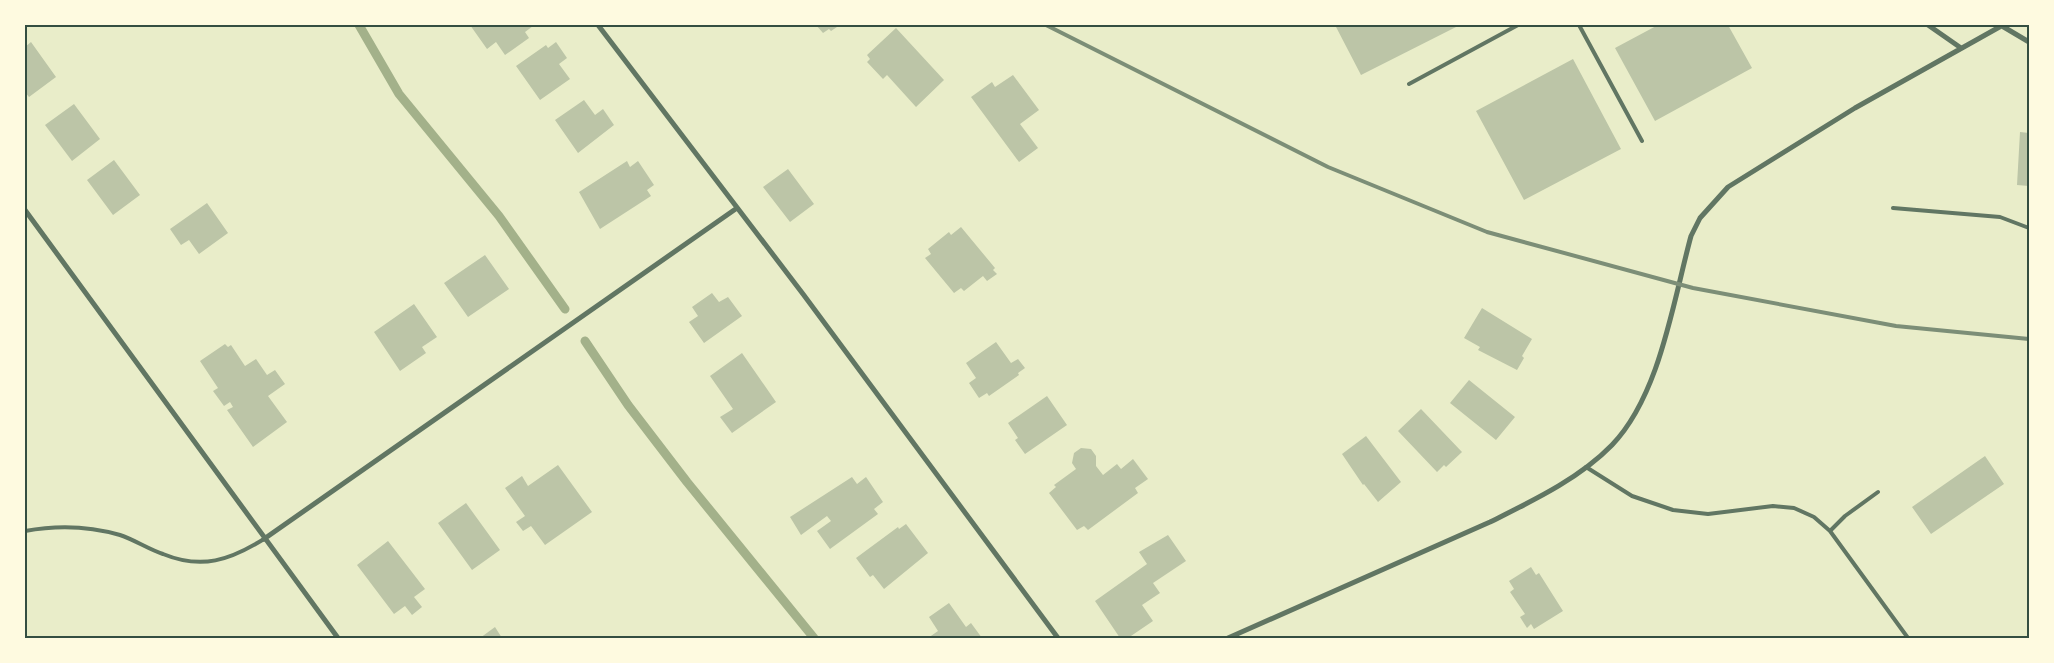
<svg xmlns="http://www.w3.org/2000/svg" width="2054" height="663" viewBox="0 0 2054 663" font-family="'Golos Text',sans-serif">
	<style>
		.lines { fill: none; stroke-linecap: round; stroke-linejoin: round }
		.stream { stroke: #a3b18a; stroke-width: 9 }
		.building { fill: #bcc5a7 }
		.service { stroke: #617663; stroke-width: 4 }
		.minor { stroke: #617663; stroke-width: 5 }
		.rail { stroke: #7c8e77; stroke-width: 4 }
		.neatline { fill: none; stroke: #344e41; stroke-width: 2 }
	</style>
	<rect width="100%" height="100%" fill="#e9edc9"/>
	<g class="lines">
		<path class="stream" d="M 359,25 L 399,94 L 499,216 L 565,309
			M 585,341 L 628,405 L 687,482 L 814,638"/>
	</g>
	<path class="building" d="M 470,25 L 532,25 L 533,26 L 525,32 L 529,38 L 505,55 L 496,42 L 487,49 Z
		M 816,25 L 840,25 L 831,31 L 829,29 L 823,33 Z
		M 1335,25 L 1460,25 L 1361,75 Z
		M 1658,25 L 1728,25 L 1752,68 L 1655,121 L 1615,48 Z
		M 896,28 L 944,80 L 916,107 L 887,75 L 883,79 L 867,62 L 870,59 L 867,55 Z
		M 31,42 L 56,77 L 29,97 L 25,92 L 25,47 Z
		M 556,42 L 567,58 L 559,64 L 570,79 L 540,100 L 516,66 L 546,45 L 548,48 Z
		M 1573,59 L 1621,149 L 1524,200 L 1476,111 Z
		M 1013,75 L 1039,110 L 1020,124 L 1038,148 L 1019,162 L 971,97 L 992,82 L 995,87 Z
		M 584,100 L 595,115 L 603,109 L 614,125 L 578,153 L 555,120 Z
		M 74,104 L 100,139 L 72,161 L 45,125 Z
		M 2020,132 L 2029,133 L 2029,186 L 2017,185 Z
		M 114,160 L 140,195 L 113,215 L 87,180 Z
		M 627,161 L 630,167 L 638,161 L 654,185 L 647,190 L 651,196 L 600,229 L 579,192 Z
		M 788,169 L 814,204 L 790,222 L 763,187 Z
		M 207,203 L 228,233 L 199,254 L 189,240 L 181,245 L 170,229 Z
		M 961,227 L 995,268 L 993,270 L 997,274 L 987,281 L 983,276 L 964,291 L 961,288 L 954,293 L 925,258 L 931,254 L 928,249 L 949,232 L 951,235 Z
		M 485,255 L 509,289 L 468,317 L 444,283 Z
		M 712,293 L 719,302 L 728,297 L 742,316 L 704,343 L 689,322 L 698,316 L 692,307 Z
		M 414,304 L 437,337 L 422,347 L 426,353 L 400,371 L 374,332 Z
		M 1482,308 L 1532,339 L 1522,356 L 1524,358 L 1517,370 L 1478,350 L 1480,347 L 1464,338 Z
		M 996,342 L 1011,363 L 1018,359 L 1025,368 L 1018,373 L 1019,375 L 989,396 L 987,393 L 979,398 L 969,383 L 976,378 L 966,363 Z
		M 225,344 L 228,347 L 231,345 L 245,366 L 256,359 L 267,375 L 275,370 L 285,384 L 268,396 L 287,422 L 253,447 L 227,410 L 233,407 L 230,402 L 224,406 L 213,391 L 218,388 L 200,361 Z
		M 742,353 L 776,402 L 732,433 L 720,417 L 733,409 L 710,376 Z
		M 1469,380 L 1515,417 L 1496,440 L 1450,403 Z
		M 1047,396 L 1067,425 L 1025,454 L 1015,440 L 1018,438 L 1008,423 Z
		M 1421,409 L 1462,452 L 1446,467 L 1444,465 L 1437,472 L 1398,431 Z
		M 1366,436 L 1401,482 L 1378,502 L 1364,484 L 1363,485 L 1342,454 Z
		M 1081,448 L 1091,449 L 1096,456 L 1096,466 L 1103,475 L 1117,464 L 1121,469 L 1133,459 L 1148,479 L 1135,488 L 1138,493 L 1088,530 L 1084,526 L 1077,530 L 1049,493 L 1056,487 L 1054,485 L 1076,469 L 1072,463 L 1074,453 Z
		M 1985,456 L 2004,484 L 1931,534 L 1912,507 Z
		M 558,465 L 592,512 L 545,545 L 531,526 L 523,531 L 516,522 L 525,516 L 505,488 L 522,476 L 528,486 Z
		M 852,477 L 857,484 L 866,477 L 883,502 L 874,509 L 878,514 L 830,549 L 817,531 L 831,521 L 827,516 L 801,535 L 790,517 Z
		M 466,503 L 500,550 L 472,570 L 438,523 Z
		M 906,524 L 928,553 L 884,589 L 873,575 L 870,577 L 856,558 L 898,527 L 899,529 Z
		M 1168,535 L 1186,561 L 1153,583 L 1160,593 L 1142,605 L 1153,621 L 1128,638 L 1120,638 L 1095,601 L 1147,564 L 1139,552 Z
		M 388,541 L 425,589 L 414,597 L 422,607 L 412,615 L 405,606 L 394,614 L 357,565 Z
		M 1531,567 L 1536,575 L 1539,573 L 1563,611 L 1534,629 L 1531,624 L 1527,628 L 1520,617 L 1525,614 L 1510,592 L 1514,589 L 1509,581 Z
		M 949,603 L 966,627 L 971,623 L 982,638 L 928,638 L 938,631 L 929,617 Z
		M 495,627 L 502,638 L 480,638 Z"/>
	<g class="lines">
		<path class="service" d="M 1579,25 L 1642,141
			M 1409,84 L 1518,25
			M 1893,208 L 2000,217 L 2029,228
			M 1586,467 L 1632,496 L 1673,510 L 1708,514 L 1773,506 L 1794,508 L 1814,517 L 1830,531 L 1908,638
			M 25,531 C 57,525 89,526 120,535 C 135,540 148,549 163,554 C 202,570 230,560 264,539
			M 1830,531 L 1845,516 L 1878,492"/>
		<path class="minor" d="M 598,25 L 803,294 L 1058,638
			M 1928,25 L 1961,48
			M 2002,26 L 2029,42
			M 25,210 L 338,638
			M 264,539 L 737,208
			M 1228,638 L 1490,522 C 1532,501 1579,479 1612,445 C 1660,395 1673,302 1691,236 L 1700,218 L 1728,187 L 1855,108 L 2003,25"/>
		<path class="rail" d="M 1046,25 L 1328,167 L 1487,232 L 1693,288 L 1896,326 L 2029,339"/>
	</g>
	<rect width="2054" height="663" fill="none" stroke="#fefae0" stroke-width="52"/>
	<rect x="26" y="26" width="2002" height="611" class="neatline"/>
</svg>
